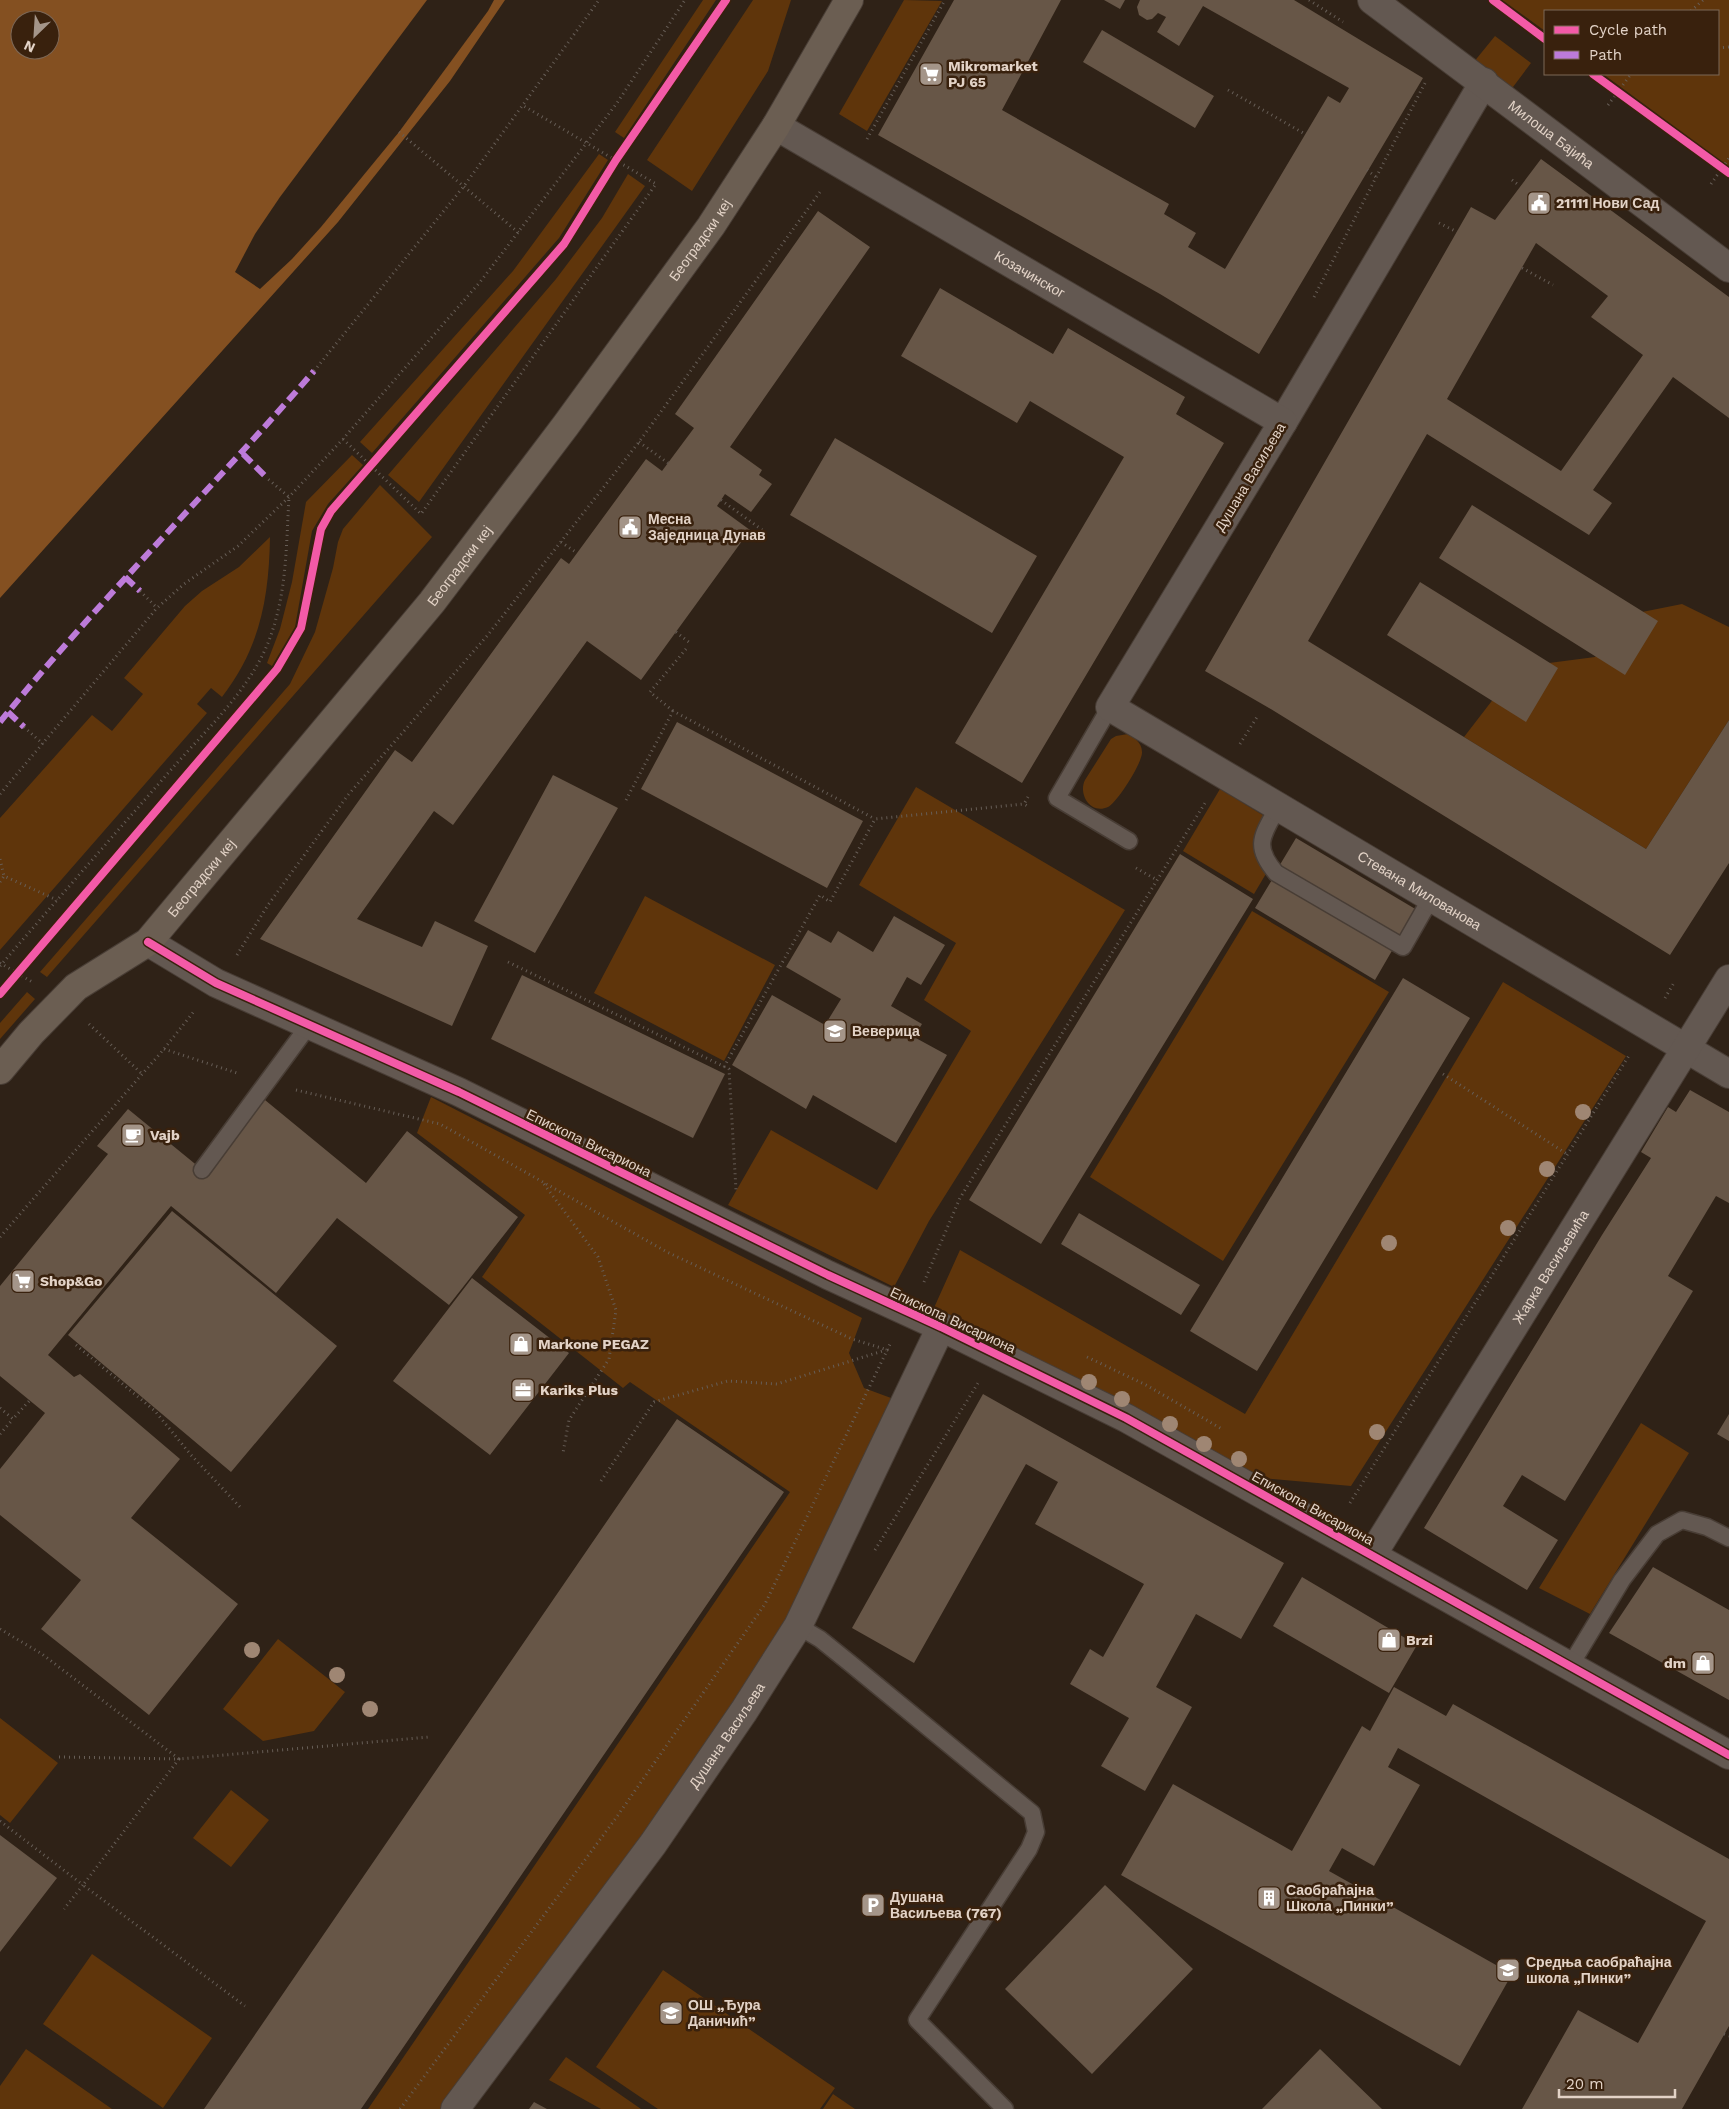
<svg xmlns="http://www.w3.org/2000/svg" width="1729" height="2109" viewBox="0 0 1729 2109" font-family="'Work Sans',sans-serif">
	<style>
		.green { fill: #5f350b }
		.water { fill: #845021; fill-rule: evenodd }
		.pier { fill: #2f2217 }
		.building { fill: #675647; fill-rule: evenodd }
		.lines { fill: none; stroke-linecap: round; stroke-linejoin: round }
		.service-casing { stroke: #483d35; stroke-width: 19 }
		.minor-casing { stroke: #483d35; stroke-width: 30 }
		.tertiary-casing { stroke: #483d35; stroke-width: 30 }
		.secondary-casing { stroke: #483d35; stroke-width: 30 }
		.path { stroke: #675e57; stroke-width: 3; stroke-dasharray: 1 4; stroke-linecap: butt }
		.service { stroke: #635851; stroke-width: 16 }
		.minor { stroke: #635851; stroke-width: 28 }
		.tertiary { stroke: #635851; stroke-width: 28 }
		.secondary { stroke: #6b5e52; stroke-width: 28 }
		.quiet { stroke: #bd7bd9; stroke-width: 6; stroke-dasharray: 12 6; stroke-linecap: butt }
		.cycleway-casing { stroke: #39210d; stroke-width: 11 }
		.cycleway { stroke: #f35aa7; stroke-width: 8 }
		.tree { fill: #9f8673 }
		.labels { text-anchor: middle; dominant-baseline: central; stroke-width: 5; stroke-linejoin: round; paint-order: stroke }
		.poi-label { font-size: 14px; font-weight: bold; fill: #e3d3c7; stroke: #39210d; text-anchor: start }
		.street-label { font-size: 14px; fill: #e3d3c7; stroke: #39210d }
	</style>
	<rect width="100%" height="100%" fill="#2f2217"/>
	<path class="green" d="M 703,0 L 716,0 L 624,138 L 615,132 Z
		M 753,0 L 791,0 L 768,71 L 692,191 L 647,160 Z
		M 904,0 L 942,1 L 867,131 L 839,114 Z
		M 1502,0 L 1729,0 L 1729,167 L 1603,74 L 1718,74 L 1718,11 L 1545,11 L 1545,31 Z
		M 1495,36 L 1531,63 L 1510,91 L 1473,63 Z
		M 599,154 L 608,160 L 559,238 L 372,453 L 360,442 L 513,271 Z
		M 628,174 L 645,186 L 419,502 L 388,475 L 556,279 L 602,218 Z
		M 352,455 L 363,465 L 328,504 L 312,531 L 295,627 L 272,666 L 267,663 L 280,629 L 292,582 L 306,502 Z
		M 380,485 L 432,537 L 47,977 L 40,972 L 290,684 L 315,632 L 333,568 L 338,542 L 343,529 Z
		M 270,537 C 269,598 260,648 222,697 L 211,688 L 197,704 L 207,713 L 0,950 L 0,818 L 92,715 L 112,731 L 143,694 L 124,678 L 185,606 L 202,591 L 239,567 Z
		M 1682,604 L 1729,627 L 1729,720 L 1646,849 L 1464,737 L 1518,667 L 1595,657 L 1637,613 Z
		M 1128,734 C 1135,738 1142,743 1142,752 C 1143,762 1117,803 1108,807 C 1090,815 1078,794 1085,780 L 1111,739 L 1116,736 Z
		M 916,787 L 1125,910 L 929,1221 L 894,1287 L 728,1205 L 771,1130 L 877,1190 L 971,1031 L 924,1000 L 956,943 L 859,885 Z
		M 1220,789 L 1266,817 C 1252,842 1252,848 1267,872 L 1254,894 L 1183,851 Z
		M 645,896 L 775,965 L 724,1061 L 594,993 Z
		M 1252,911 L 1389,992 L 1223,1261 L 1090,1177 Z
		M 1503,982 L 1626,1056 L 1351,1486 L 1261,1478 L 933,1310 L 960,1250 L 1245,1414 Z
		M 27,992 L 35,999 L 0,1039 L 0,1023 Z
		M 431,1097 L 862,1318 L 849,1353 L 864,1388 L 891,1398 L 787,1624 L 649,1831 L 445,2109 L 368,2109 L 790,1492 L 630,1382 L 623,1388 L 482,1277 L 525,1215 L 417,1133 Z
		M 1641,1423 L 1689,1453 L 1590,1614 L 1539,1588 Z
		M 278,1639 L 345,1692 L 314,1731 L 263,1741 L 223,1709 Z
		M 0,1718 L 58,1763 L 10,1823 L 0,1815 Z
		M 231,1790 L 269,1820 L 231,1867 L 193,1838 Z
		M 92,1954 L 212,2038 L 163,2108 L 43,2024 Z
		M 663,1970 L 835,2088 L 820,2109 L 658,2109 L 596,2067 Z
		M 26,2049 L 112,2109 L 0,2109 L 0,2086 Z
		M 566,2057 L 641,2109 L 601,2109 L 549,2080 Z
		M 833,2094 L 855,2109 L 823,2109 Z"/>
	<path class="water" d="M 0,0 L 505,0 L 450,81 L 338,222 L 0,598 ZM 20,20 L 50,20 L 50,50 L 20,50 Z"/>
	<path class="pier" d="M 427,0 L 494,0 L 488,11 L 399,132 L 321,227 L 292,259 L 260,289 L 235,272 L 255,234 L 280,197 Z"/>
	<path class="building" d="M 954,0 L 1061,0 L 1002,110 L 1169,204 L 1164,214 L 1196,233 L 1188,247 L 1225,269 L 1328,96 L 1340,103 L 1349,88 L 1203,6 L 1179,46 L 1157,32 L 1166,17 L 1158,13 L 1152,19 L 1147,20 L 1139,15 L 1137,7 L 1140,0 L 1294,0 L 1423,78 L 1259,354 L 1160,294 L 878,135 Z
		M 1104,0 L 1125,0 L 1120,9 Z
		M 1102,30 L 1214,96 L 1195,128 L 1083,62 Z
		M 1541,159 L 1729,297 L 1729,418 L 1673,377 L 1593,490 L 1612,503 L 1589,535 L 1427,434 L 1308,641 L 1646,849 L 1729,720 L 1729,863 L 1670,955 L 1269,708 L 1205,671 L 1471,207 L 1495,220 ZM 1536,243 L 1608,296 L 1591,317 L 1643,355 L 1561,471 L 1447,399 Z
		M 818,211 L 870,247 L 730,447 L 762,470 L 759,475 L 772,484 L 751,512 L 725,494 L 717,506 L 750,530 L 641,680 L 587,641 L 453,825 L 434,811 L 357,919 L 422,947 L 435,921 L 488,946 L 452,1026 L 260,939 L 395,750 L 412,762 L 561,558 L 569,564 L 646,459 L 662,471 L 694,428 L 675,414 Z
		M 940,288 L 1053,354 L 1068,328 L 1185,397 L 1176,414 L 1224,443 L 1022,783 L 955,743 L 1124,457 L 1030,401 L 1017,423 L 901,356 Z
		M 835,438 L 1037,556 L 992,633 L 790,515 Z
		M 1472,505 L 1658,621 L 1625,675 L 1439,558 Z
		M 1420,582 L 1558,668 L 1526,722 L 1387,635 Z
		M 677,722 L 863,821 L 827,888 L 641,789 Z
		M 553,775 L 618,808 L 535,953 L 474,921 Z
		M 1296,838 L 1417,910 L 1399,939 L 1278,868 Z
		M 1180,854 L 1253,899 L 1041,1244 L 969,1200 Z
		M 1273,878 L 1393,949 L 1375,980 L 1255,908 Z
		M 894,916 L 945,945 L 921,985 L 907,977 L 891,1006 L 922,1024 L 914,1037 L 947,1055 L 896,1143 L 813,1095 L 806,1109 L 732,1065 L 772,995 L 825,1025 L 841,999 L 786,967 L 808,930 L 831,943 L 838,931 L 873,952 Z
		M 522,975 L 725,1074 L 693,1138 L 491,1039 Z
		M 1403,978 L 1470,1018 L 1257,1371 L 1190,1331 Z
		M 1690,1090 L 1729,1112 L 1729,1203 L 1716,1196 L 1668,1276 L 1693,1291 L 1565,1501 L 1522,1475 L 1503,1506 L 1558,1540 L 1527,1590 L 1424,1528 L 1602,1235 L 1651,1158 L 1641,1152 L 1668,1107 L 1676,1112 Z
		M 265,1100 L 366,1183 L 407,1131 L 518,1217 L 449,1305 L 337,1218 L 276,1293 L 171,1206 L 48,1355 L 74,1377 L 80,1374 L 180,1459 L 131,1518 L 238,1604 L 149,1715 L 41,1629 L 81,1580 L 0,1515 L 0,1469 L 45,1413 L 0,1376 L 0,1286 L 108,1154 L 97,1146 L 128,1109 L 205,1172 Z
		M 172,1211 L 337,1346 L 231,1472 L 68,1335 Z
		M 1079,1213 L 1200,1285 L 1181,1315 L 1061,1244 Z
		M 472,1278 L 569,1353 L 490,1455 L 393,1381 Z
		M 983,1394 L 1284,1563 L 1241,1639 L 1196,1614 L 1156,1687 L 1192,1707 L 1145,1791 L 1101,1766 L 1129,1718 L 1070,1684 L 1090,1649 L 1103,1657 L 1144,1584 L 1035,1524 L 1058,1482 L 1026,1464 L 914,1663 L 852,1628 Z
		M 1729,1414 L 1729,1441 L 1717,1434 Z
		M 677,1419 L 784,1492 L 361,2109 L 204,2109 Z
		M 1653,1567 L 1729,1610 L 1729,1700 L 1609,1633 Z
		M 1302,1577 L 1417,1645 L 1389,1693 L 1273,1626 Z
		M 1394,1687 L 1446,1716 L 1453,1704 L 1729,1859 L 1729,2026 L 1682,2109 L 1522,2109 L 1578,2010 L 1638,2043 L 1706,1921 L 1398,1748 L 1388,1767 L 1420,1785 L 1374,1866 L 1342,1848 L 1329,1871 L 1512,1974 L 1460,2066 L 1121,1875 L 1173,1784 L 1292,1851 L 1362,1726 L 1370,1731 Z
		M 0,1835 L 57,1878 L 0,1952 Z
		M 1105,1885 L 1193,1969 L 1092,2074 L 1005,1989 Z
		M 1320,2049 L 1382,2109 L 1262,2109 Z
		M 534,2102 L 547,2109 L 529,2109 Z"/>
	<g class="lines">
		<g class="service-casing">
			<path id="service" d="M 1110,707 L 1057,798 L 1129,841
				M 1278,807 C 1262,836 1253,846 1276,873 L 1403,947 L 1431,898
				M 202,1170 L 309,1025
				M 798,1626 L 820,1639 L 851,1664 L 1032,1813 L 1036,1832 L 1029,1849 L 917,2020 L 1005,2109
				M 1570,1666 L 1622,1580 L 1657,1534 L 1682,1520 L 1707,1527 L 1729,1538"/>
		</g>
		<g class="minor-casing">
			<g id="minor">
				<path id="s1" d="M 1484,82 L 1283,422 L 1110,707 L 1729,1074"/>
				<path id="s2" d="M 776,126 L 1283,422"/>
				<path d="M 148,942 L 216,983 L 459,1092 L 828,1275 L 941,1327 L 1126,1418 L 1729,1755"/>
				<path id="s3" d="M 1372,1555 L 1729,979"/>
				<path id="s4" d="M 455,2109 L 653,1844 L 744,1711 L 798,1626 L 941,1327"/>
			</g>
		</g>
		<g class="tertiary-casing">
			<g id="tertiary">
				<path id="s5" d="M 1372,0 L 1729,268"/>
			</g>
		</g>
		<g class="secondary-casing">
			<g id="secondary">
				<path id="s6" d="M 0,1070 L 31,1033 L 76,987 L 148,942 L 432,602 L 566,425 L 711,226 L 776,126 L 849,0"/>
			</g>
		</g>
		<path class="path" d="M 1309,0 L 1343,22
			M 1691,11 L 1703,0
			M 1718,48 L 1729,47
			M 1228,90 L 1305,134
			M 1608,105 L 1631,74
			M 399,132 L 519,233
			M 867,139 L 945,0
			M 1367,170 L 1376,177
			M 1512,180 L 1520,186
			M 1711,184 L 1729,158
			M 1439,223 L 1457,232
			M 1522,268 L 1553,285
			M 1314,297 L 1425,83
			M 314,371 L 464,186 L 599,0
			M 343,439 L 421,514 L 656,184 L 522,105
			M 639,442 L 668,463
			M 721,500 L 765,532
			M 561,542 L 577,553
			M 140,591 L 157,608
			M 676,632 L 690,643
			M 673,711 L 650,692 L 686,649
			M 24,727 L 43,744
			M 1240,744 L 1257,717
			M 0,794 L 157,608 L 184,584 L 238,546 L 289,497 L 343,439 L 480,282 L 617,103 L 685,0
			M 1028,797 L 1024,804 L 1029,807
			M 626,800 L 673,711 L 875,819
			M 0,859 L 4,876
			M 1136,868 L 1157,880
			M 0,882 L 4,876 L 57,900
			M 237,955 L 268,905 L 348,795 L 487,636 L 639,442 L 820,192
			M 508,962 L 729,1069 L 736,1190
			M 0,963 L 34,983
			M 0,966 C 56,901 113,836 169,772 C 204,732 248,692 268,643 C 287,595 286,548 289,497 L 268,479
			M 1665,998 L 1675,981
			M 89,1024 L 141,1073
			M 164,1049 L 237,1073
			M 724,1067 L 820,895 L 830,902 L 875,819 L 1024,804
			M 1443,1074 L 1567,1154
			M 296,1090 L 440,1124 L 667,1252 L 852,1339 L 891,1351
			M 544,1184 L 598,1257 L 616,1310 L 609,1359 L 569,1420 L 563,1453
			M 0,1237 L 164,1049 L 195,1010
			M 924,1282 L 960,1198 L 1205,803
			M 76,1345 L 155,1411 L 191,1455 L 241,1508
			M 1087,1357 L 1146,1385 L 1222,1429
			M 0,1408 L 13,1419 L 30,1400
			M 0,1434 L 13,1419
			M 601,1481 L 654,1402 L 728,1381 L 777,1384 L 886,1350
			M 1350,1503 L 1630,1054
			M 875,1550 L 978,1383
			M 0,1629 L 42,1654 L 179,1759 L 429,1737
			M 59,1757 L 179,1759 L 83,1885 L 245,2006
			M 0,1821 L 83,1885 L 64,1909
			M 1724,2034 L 1729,2036
			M 400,2109 L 616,1818 L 765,1604 L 891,1342"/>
		<use href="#service" class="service"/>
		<use href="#minor" class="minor"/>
		<use href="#tertiary" class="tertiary"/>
		<use href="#secondary" class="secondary"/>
		<path class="quiet" d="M 243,454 L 268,479
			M 125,577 L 140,591
			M 8,712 L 24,727
			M 0,722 C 99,600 211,490 314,371"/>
		<g class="cycleway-casing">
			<path id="cycleway" d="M 1493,0 L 1545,39
				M 1593,74 L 1729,173
				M 148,942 L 216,983 L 459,1092 L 828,1275 L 941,1327 L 1126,1418 L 1729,1755
				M 0,994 L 277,669 L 301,628 L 321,529 L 331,511 L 564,244 L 616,160 L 726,0"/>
		</g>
		<use href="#cycleway" class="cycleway"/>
	</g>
	<g class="tree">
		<circle cx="1583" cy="1112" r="8"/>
		<circle cx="1547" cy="1169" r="8"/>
		<circle cx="1508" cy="1228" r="8"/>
		<circle cx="1389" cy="1243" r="8"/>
		<circle cx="1089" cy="1382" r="8"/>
		<circle cx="1122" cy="1399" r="8"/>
		<circle cx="1170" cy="1424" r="8"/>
		<circle cx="1377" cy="1432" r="8"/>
		<circle cx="1204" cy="1444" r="8"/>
		<circle cx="1239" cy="1459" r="8"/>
		<circle cx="252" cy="1650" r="8"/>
		<circle cx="337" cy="1675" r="8"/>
		<circle cx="370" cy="1709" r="8"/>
	</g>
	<defs>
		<g id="supermarket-square" transform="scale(1.25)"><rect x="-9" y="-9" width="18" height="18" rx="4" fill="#a49589" stroke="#39210d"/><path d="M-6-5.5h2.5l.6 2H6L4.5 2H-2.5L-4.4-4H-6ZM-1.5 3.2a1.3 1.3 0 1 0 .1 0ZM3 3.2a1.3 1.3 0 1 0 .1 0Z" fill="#fff"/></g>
		<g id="civic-square" transform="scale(1.25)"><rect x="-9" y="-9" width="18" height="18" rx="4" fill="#a49589" stroke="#39210d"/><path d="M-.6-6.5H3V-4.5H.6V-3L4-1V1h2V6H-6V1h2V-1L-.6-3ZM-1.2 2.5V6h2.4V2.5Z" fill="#fff"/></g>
		<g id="school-square" transform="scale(1.25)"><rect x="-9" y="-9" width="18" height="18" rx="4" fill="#a49589" stroke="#39210d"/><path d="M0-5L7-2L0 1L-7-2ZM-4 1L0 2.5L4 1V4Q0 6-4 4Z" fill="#fff"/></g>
		<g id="cafe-square" transform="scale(1.25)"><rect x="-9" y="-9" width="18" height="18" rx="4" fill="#a49589" stroke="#39210d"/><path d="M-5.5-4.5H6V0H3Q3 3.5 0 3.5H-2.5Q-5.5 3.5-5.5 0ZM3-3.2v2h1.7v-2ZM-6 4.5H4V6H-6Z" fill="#fff"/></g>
		<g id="shop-square" transform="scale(1.25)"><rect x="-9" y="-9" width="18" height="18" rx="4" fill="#a49589" stroke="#39210d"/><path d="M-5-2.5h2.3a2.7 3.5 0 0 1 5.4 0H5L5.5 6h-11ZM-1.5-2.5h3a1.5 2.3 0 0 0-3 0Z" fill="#fff"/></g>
		<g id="office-square" transform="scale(1.25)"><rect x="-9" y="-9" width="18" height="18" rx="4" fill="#a49589" stroke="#39210d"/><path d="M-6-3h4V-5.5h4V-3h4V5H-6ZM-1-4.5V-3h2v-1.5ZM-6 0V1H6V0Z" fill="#fff"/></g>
		<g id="building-square" transform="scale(1.25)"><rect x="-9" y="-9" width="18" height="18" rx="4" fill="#a49589" stroke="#39210d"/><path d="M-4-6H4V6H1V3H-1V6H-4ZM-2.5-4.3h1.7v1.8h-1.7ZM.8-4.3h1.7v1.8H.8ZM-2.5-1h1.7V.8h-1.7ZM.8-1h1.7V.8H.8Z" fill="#fff"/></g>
		<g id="parking-square" transform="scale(1.25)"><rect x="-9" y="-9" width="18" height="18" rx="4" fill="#a49589" stroke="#39210d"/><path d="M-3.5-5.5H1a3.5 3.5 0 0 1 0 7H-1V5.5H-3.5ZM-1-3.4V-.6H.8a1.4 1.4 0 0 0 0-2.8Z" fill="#fff"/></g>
	</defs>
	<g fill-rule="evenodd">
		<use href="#supermarket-square" x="931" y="74"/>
		<use href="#civic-square" x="1539" y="203"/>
		<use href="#civic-square" x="630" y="527"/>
		<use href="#school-square" x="835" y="1031"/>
		<use href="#cafe-square" x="133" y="1135"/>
		<use href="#supermarket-square" x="23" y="1281"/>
		<use href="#shop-square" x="521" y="1344"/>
		<use href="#office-square" x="523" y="1390"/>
		<use href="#shop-square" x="1389" y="1640"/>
		<use href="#shop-square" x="1703" y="1663"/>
		<use href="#building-square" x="1269" y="1898"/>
		<use href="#parking-square" x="873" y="1905"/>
		<use href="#school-square" x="1508" y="1970"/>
		<use href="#school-square" x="671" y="2013"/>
	</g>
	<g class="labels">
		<g class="poi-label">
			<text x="948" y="66">Mikromarket<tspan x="948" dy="16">PJ 65</tspan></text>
			<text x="1556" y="203">21111 Нови Сад</text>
			<text x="648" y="519">Месна<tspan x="648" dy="16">Заједница Дунав</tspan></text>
			<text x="852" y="1031">Веверица</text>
			<text x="150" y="1135">Vajb</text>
			<text x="40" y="1281">Shop&amp;Go</text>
			<text x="538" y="1344">Markone PEGAZ</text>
			<text x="540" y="1390">Kariks Plus</text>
			<text x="1406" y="1640">Brzi</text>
			<text x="1686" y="1663" text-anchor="end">dm</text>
			<text x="1286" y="1890">Саобраћајна<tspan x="1286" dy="16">Школа „Пинки”</tspan></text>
			<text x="890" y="1897">Душана<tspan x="890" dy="16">Васиљева (767)</tspan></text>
			<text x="1526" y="1962">Средња саобраћајна<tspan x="1526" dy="16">школа „Пинки”</tspan></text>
			<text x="688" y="2005">ОШ „Ђура<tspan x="688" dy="16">Даничић”</tspan></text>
		</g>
		<g class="street-label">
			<text stroke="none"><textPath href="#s5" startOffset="224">Милоша Бајића</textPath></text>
			<text stroke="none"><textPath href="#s6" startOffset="1091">Београдски кеј</textPath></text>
			<text stroke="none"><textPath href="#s2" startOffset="294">Козачинског</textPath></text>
			<text transform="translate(1250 477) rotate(-59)">Душана Васиљева</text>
			<text stroke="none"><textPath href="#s6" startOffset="686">Београдски кеј</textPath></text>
			<text stroke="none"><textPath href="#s6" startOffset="281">Београдски кеј</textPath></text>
			<text stroke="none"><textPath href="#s1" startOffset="1088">Стевана Милованова</textPath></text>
			<text transform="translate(589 1143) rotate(26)">Епископа Висариона</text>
			<text stroke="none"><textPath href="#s3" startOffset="339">Жарка Васиљевића</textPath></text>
			<text transform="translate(953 1320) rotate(25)">Епископа Висариона</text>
			<text transform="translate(1313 1508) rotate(29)">Епископа Висариона</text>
			<text stroke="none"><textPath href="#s4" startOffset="462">Душана Васиљева</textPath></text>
		</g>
	</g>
	<rect x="1544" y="10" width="175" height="65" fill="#39210d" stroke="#7d6857"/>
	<rect x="1554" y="26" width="25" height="8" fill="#f35aa7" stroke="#7d6857"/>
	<text x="1589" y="35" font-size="15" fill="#e3d3c7">Cycle path</text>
	<rect x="1554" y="51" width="25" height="8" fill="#bd7bd9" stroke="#7d6857"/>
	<text x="1589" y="60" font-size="15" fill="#e3d3c7">Path</text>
	<g transform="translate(35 35) rotate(205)"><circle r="24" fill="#39210d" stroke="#7d6857"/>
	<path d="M0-4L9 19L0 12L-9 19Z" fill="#a49589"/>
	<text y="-8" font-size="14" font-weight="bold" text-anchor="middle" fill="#e3d3c7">N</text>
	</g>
	<path d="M1559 2089v8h116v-8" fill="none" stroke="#e3d3c7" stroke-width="2.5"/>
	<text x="1566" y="2089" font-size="15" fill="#e3d3c7" stroke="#39210d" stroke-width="4" paint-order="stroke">20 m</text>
</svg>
